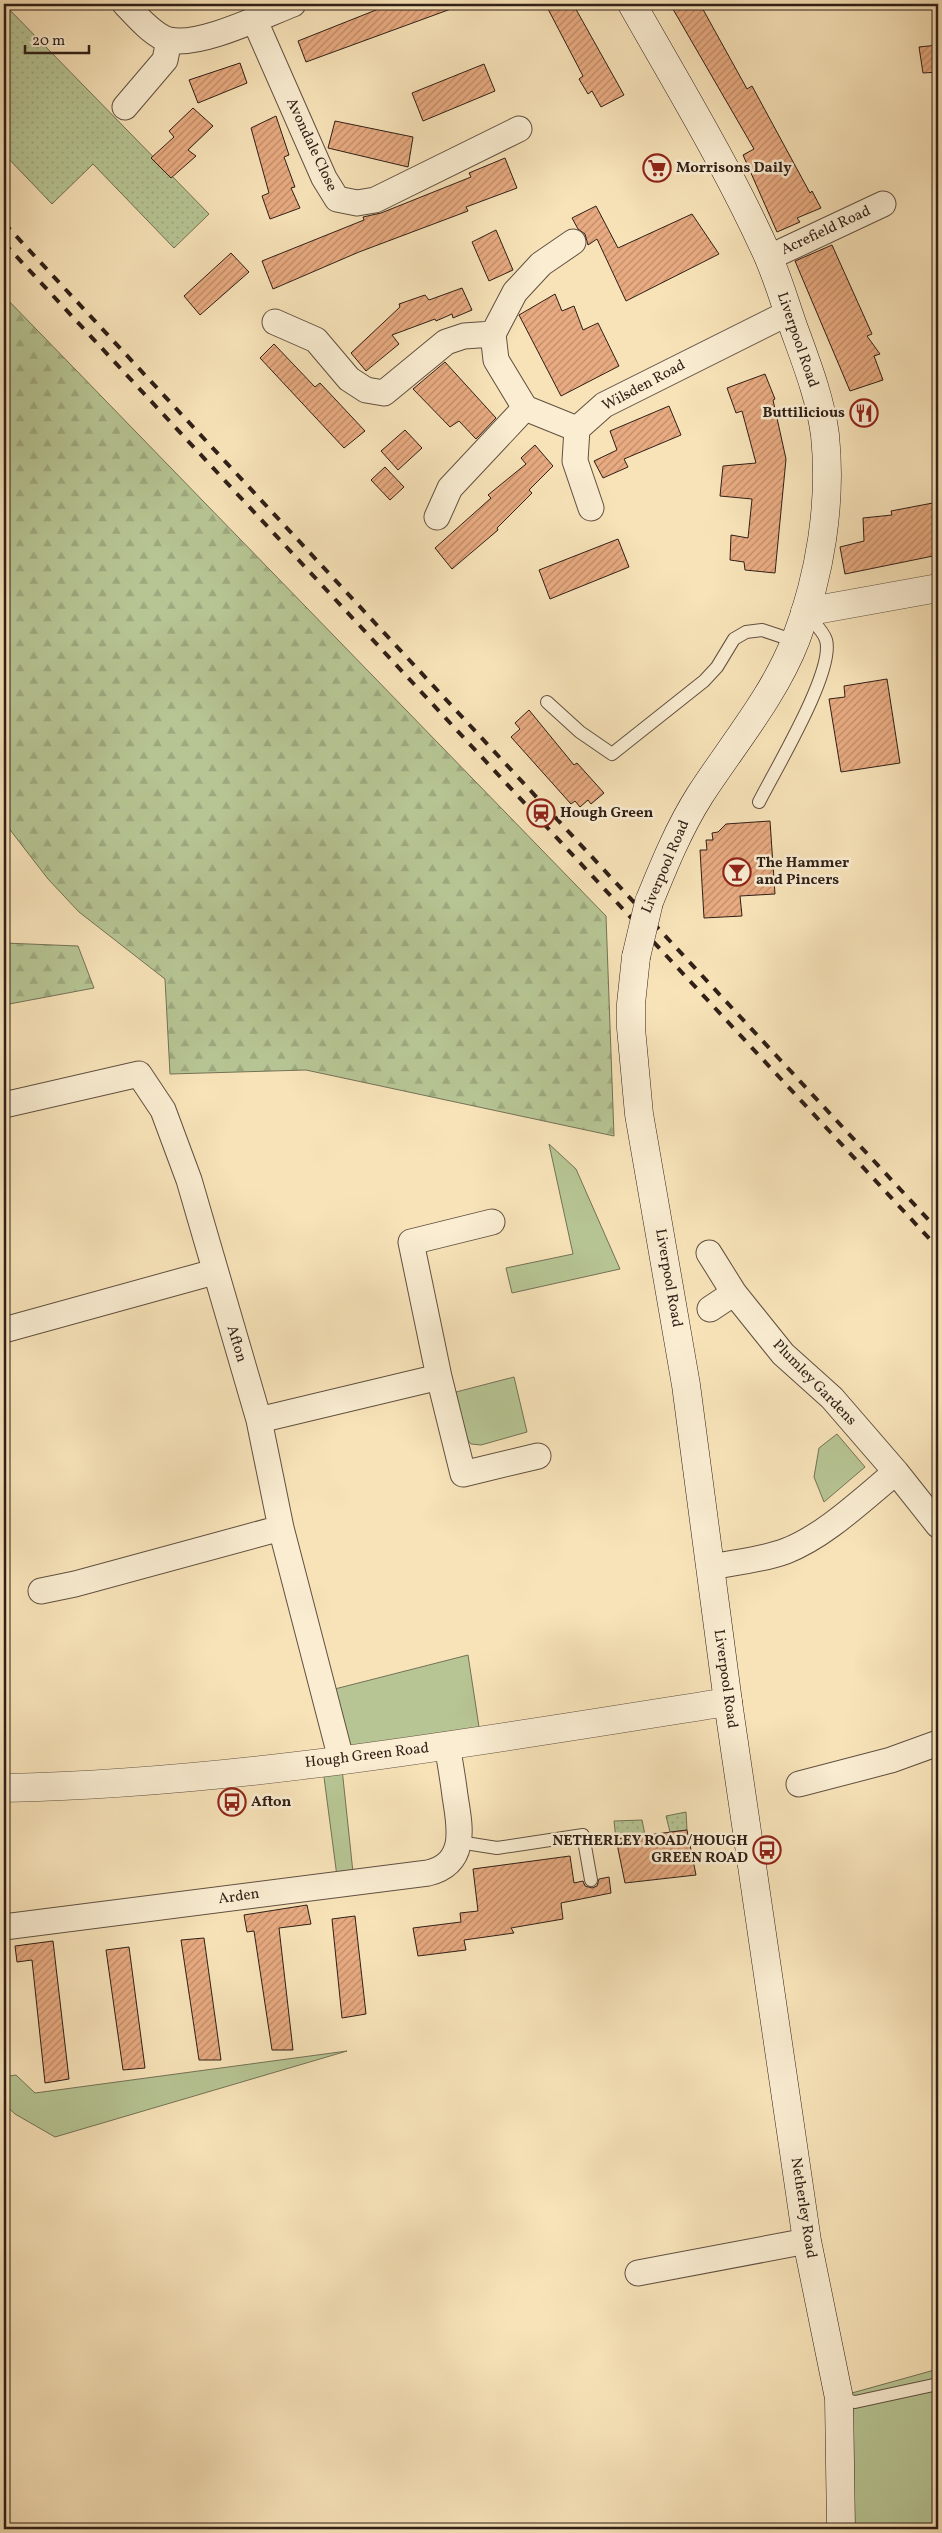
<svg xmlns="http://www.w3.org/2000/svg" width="942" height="2533" viewBox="0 0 942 2533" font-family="Vollkorn,serif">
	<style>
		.green { fill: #b7c594; stroke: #737256 }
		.forest { fill: url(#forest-firs); stroke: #737256 }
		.garden { fill: url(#garden-dots); stroke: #737256 }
		.building { fill: url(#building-hatch); stroke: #2f1f17 }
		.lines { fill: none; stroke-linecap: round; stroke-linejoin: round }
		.service-casing { stroke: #615040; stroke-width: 14 }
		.minor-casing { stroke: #615040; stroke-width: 27 }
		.tertiary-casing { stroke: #615040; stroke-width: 29 }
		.secondary-casing { stroke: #2f1f17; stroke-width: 29 }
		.service { stroke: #faedd2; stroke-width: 12 }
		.minor { stroke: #faedd2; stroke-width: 25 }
		.tertiary { stroke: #faedd2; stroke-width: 28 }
		.secondary { stroke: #faedd2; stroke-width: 28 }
		.rail { stroke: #2f1f17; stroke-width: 4; stroke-dasharray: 9 9; stroke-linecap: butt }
		.secondary-bridge-casing { stroke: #2f1f17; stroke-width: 29; stroke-linecap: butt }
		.secondary-bridge { stroke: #faedd2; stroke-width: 28 }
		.labels { text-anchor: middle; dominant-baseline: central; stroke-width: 5; stroke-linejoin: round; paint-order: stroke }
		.street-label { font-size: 15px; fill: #2f1f17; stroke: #faedd2 }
		.poi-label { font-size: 15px; font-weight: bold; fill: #2f1f17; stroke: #faedd2; text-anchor: start }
	</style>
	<defs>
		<pattern id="forest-firs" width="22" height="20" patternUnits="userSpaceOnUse" patternTransform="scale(1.25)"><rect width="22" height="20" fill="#b7c594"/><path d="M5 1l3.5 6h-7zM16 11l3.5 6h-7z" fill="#9ea97f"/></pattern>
		<pattern id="garden-dots" width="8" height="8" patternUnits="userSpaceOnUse" patternTransform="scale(1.25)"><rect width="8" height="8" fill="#b7c594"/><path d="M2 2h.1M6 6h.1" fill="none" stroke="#9ea97f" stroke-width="1.8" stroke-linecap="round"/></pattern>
		<pattern id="building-hatch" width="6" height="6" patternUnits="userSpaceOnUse" patternTransform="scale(1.25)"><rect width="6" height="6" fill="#e9ab81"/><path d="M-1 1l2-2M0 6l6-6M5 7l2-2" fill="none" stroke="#bd8b69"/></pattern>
	</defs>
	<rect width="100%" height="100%" fill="#f8e3b9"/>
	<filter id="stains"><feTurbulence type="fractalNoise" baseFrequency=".004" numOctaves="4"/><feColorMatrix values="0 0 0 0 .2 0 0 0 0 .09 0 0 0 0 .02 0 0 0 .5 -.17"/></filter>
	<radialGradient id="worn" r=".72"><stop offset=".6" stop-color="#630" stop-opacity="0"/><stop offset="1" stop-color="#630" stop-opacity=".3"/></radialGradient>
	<path class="green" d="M 549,1144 L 576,1169 L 620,1269 L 512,1293 L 506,1268 L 573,1254 Z
		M 514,1377 L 527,1432 L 481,1445 L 471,1444 L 466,1438 L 456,1392 Z
		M 837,1434 L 865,1467 L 824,1502 L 814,1477 L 819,1448 Z
		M 468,1655 L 481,1740 L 341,1759 L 354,1882 L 338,1884 L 322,1762 L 340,1759 L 323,1692 Z
		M 347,2051 L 55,2137 L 15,2114 L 4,2104 L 4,2077 L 16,2075 L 35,2093 Z
		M 938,2369 L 938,2529 L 851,2529 L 852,2393 Z"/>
	<path class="forest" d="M 4,296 L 606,916 L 614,1136 L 306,1070 L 170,1074 L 165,979 L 79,912 L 48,879 L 4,822 Z
		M 4,943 L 78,946 L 94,988 L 4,1005 Z"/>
	<path class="garden" d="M 4,4 L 209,214 L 174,248 L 93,164 L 52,204 L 4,154 Z
		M 686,1812 L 687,1830 L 670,1832 L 666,1816 Z
		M 642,1820 L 645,1835 L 616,1839 L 614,1821 Z"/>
	<path class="building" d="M 380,4 L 459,4 L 459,6 L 306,62 L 298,41 L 381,8 Z
		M 562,4 L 573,4 L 624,95 L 601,107 L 592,91 L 588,94 L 579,79 L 583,76 L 548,9 Z
		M 670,4 L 700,4 L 747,89 L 752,86 L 810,193 L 812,191 L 821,208 L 797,218 L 800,222 L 777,232 L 743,155 L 754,149 Z
		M 938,45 L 938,72 L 923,73 L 919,47 Z
		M 240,63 L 247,83 L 198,103 L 189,80 Z
		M 484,64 L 495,91 L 423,121 L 412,93 Z
		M 193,108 L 213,126 L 188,150 L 196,156 L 171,178 L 151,158 L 174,137 L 169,131 Z
		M 276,116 L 289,155 L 284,157 L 295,187 L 291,188 L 300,208 L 270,219 L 262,196 L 269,193 L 251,128 Z
		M 335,121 L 413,137 L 408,167 L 328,148 Z
		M 505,158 L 517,188 L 466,207 L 468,211 L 359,252 L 273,289 L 262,261 L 364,220 L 363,217 L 381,213 L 471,177 L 469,173 Z
		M 596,206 L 618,248 L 692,214 L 719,254 L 626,301 L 597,239 L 588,245 L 585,234 L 578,229 L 572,218 Z
		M 496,230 L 513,270 L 489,281 L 472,242 Z
		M 832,245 L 872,334 L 867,336 L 880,354 L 874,356 L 883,380 L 850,391 L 795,261 Z
		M 231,253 L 249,272 L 200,315 L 184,296 Z
		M 462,288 L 472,310 L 453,318 L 452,314 L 436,321 L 435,319 L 392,335 L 399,344 L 366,371 L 351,353 L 400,307 L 399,304 L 425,295 L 429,300 Z
		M 555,294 L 562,311 L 574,306 L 583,330 L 598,323 L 619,366 L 561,396 L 519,315 Z
		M 274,344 L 315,387 L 320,383 L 365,431 L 344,448 L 260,358 Z
		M 445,362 L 496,418 L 476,439 L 459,421 L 450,427 L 413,389 Z
		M 765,374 L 775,399 L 773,400 L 786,459 L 775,573 L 745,570 L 744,562 L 730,560 L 731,535 L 748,538 L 752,499 L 720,496 L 723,466 L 756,463 L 742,411 L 736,413 L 727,388 Z
		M 669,406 L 681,435 L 624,459 L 628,467 L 603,478 L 594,461 L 617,450 L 610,431 Z
		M 405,430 L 422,448 L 398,470 L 381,451 Z
		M 535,445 L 553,466 L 529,490 L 532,493 L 497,528 L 498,530 L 452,569 L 435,548 L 491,498 L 488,495 L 526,464 L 521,458 Z
		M 385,467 L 404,487 L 390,500 L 371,480 Z
		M 938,502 L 938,555 L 845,574 L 840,547 L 864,541 L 863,518 L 892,515 L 891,511 Z
		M 618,539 L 629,567 L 550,599 L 539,570 Z
		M 887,679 L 900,763 L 841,772 L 829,699 L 845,697 L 844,686 Z
		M 529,710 L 574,765 L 577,763 L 604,793 L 591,804 L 588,800 L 580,807 L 575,801 L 571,804 L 511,737 L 520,729 L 515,723 Z
		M 770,821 L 775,894 L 740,896 L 742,916 L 704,918 L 700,850 L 707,850 L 706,840 L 713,840 L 712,833 L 718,832 L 726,824 Z
		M 687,1830 L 696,1875 L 625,1883 L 616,1839 Z
		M 570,1856 L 574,1883 L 583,1881 L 585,1886 L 592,1888 L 597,1886 L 599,1879 L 609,1877 L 611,1893 L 561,1903 L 563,1919 L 511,1928 L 514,1933 L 464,1940 L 466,1950 L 418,1956 L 413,1928 L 461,1922 L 460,1913 L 478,1911 L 473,1869 Z
		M 307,1905 L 311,1924 L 279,1928 L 293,2050 L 272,2050 L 254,1931 L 247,1932 L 244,1915 Z
		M 355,1916 L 366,2014 L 342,2018 L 332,1919 Z
		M 204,1938 L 221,2060 L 199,2060 L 181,1940 Z
		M 53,1941 L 69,2079 L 45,2083 L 32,1960 L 17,1962 L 15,1946 Z
		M 129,1947 L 145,2068 L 123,2070 L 106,1950 Z"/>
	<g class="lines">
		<g class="service-casing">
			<path id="service" d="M 547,702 L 580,732 L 612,754 L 704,681 L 717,667 L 734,639 L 746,632 L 762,630 L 795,641
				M 759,802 C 775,770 835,671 826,640 C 823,630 811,620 805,612
				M 459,1842 L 497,1848 L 583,1835 L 591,1880
				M 839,2398 L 855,2402 L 938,2384"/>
		</g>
		<g class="minor-casing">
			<path id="minor" d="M 125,4 C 136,15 153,36 169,40 C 200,47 262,16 293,4
				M 254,19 L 324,178 L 337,199 L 357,203 L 375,200 L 519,129
				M 125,107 L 165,60 L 169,40
				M 573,242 L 541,264 L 515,292 L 493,334 L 496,360 L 525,408 L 577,429
				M 768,258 L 883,204
				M 275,322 L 316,340 L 349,379 L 366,390 L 384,393 L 446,342 L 464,336 L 493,334
				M 591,508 L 575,461 L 577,429 L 604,405 L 788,313
				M 437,517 L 450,488 L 525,408
				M 4,1105 L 139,1074 L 163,1110 L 189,1180 L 259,1420 L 281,1528 L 341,1759
				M 492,1222 L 411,1242 L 439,1377 L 463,1474 L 538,1456
				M 709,1253 L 734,1293 L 783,1354 L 832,1398 L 896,1472 L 938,1525
				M 710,1309 L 734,1293
				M 4,1330 L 214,1272
				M 259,1420 L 439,1377
				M 711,1567 C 736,1562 762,1560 786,1551 C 825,1536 864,1498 896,1472
				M 41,1591 L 75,1584 L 281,1528
				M 799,1784 L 891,1760 L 938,1743
				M 4,1927 L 428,1873 C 468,1863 460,1827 455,1796 C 453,1779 450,1762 447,1745
				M 638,2273 L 807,2241"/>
		</g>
		<g class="tertiary-casing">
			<path id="tertiary" d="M 805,612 L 938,588
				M 4,1788 C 247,1783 488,1739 728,1702"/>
		</g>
		<g class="secondary-casing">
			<path id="secondary" d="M 632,4 C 679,87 729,169 768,256 C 778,279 785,303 793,326 C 806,362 820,397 825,435 C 832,503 820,576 796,639 C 774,696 733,744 700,795 C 679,828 664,865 649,902
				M 636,957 L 631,1004 L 631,1028 L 639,1114 L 686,1385 L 728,1702 L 807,2241 L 839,2398 L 841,2529"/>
		</g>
		<use href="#service" class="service"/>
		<use href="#minor" class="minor"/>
		<use href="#tertiary" class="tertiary"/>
		<use href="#secondary" class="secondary"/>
		<path class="rail" d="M 4,223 L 938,1230
			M 4,243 L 938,1248"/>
		<g class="secondary-bridge-casing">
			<path id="secondary-bridge" d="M 636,957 L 649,902"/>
		</g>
		<use href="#secondary-bridge" class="secondary-bridge"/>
	</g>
	<defs>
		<g id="supermarket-ring" transform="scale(1.4375)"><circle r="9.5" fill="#faedd2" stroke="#8f2418" stroke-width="1.5"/><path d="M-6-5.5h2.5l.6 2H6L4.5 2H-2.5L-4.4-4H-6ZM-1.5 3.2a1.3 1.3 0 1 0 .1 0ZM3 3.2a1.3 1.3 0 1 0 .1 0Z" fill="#8f2418"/></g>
		<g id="restaurant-ring" transform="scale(1.4375)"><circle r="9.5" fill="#faedd2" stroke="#8f2418" stroke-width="1.5"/><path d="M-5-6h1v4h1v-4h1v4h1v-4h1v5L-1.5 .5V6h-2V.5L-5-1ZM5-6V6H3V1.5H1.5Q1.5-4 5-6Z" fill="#8f2418"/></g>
		<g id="station-ring" transform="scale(1.4375)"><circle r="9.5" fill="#faedd2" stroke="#8f2418" stroke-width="1.5"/><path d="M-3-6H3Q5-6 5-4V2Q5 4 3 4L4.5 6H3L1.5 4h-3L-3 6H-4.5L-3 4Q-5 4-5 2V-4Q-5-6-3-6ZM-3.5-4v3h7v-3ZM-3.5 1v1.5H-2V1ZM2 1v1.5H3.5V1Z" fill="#8f2418"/></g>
		<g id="bar-ring" transform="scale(1.4375)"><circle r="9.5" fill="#faedd2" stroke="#8f2418" stroke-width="1.5"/><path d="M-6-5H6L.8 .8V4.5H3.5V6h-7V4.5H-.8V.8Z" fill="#8f2418"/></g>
		<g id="bus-ring" transform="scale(1.4375)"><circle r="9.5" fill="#faedd2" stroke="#8f2418" stroke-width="1.5"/><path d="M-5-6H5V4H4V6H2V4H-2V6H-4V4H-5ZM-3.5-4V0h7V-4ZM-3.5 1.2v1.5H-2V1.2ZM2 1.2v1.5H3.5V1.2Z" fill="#8f2418"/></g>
	</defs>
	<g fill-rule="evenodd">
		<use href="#supermarket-ring" x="657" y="168"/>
		<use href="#restaurant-ring" x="864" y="413"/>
		<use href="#station-ring" x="541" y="813"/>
		<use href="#bar-ring" x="737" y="872"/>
		<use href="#bus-ring" x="232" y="1802"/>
		<use href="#bus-ring" x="767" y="1850"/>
	</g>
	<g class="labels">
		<g class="street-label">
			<text transform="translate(311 145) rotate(65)">Avondale Close</text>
			<text transform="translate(826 231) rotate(-25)">Acrefield Road</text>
			<text transform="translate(797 340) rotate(71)">Liverpool Road</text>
			<text transform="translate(644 386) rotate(-28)">Wilsden Road</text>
			<text transform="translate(666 867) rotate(-67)">Liverpool Road</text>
			<text transform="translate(668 1278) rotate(80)">Liverpool Road</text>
			<text transform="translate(236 1344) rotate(73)">Afton</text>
			<text transform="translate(814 1383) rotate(46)">Plumley Gardens</text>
			<text transform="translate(725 1679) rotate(82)">Liverpool Road</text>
			<text transform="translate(367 1756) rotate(-7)">Hough Green Road</text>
			<text transform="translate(239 1897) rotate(-8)">Arden</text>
			<text transform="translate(803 2208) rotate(81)">Netherley Road</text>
		</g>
		<g class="poi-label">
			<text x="676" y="168">Morrisons Daily</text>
			<text x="845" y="413" text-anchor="end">Buttilicious</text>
			<text x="560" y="813">Hough Green</text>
			<text x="756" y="863">The Hammer<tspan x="756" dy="17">and Pincers</tspan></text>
			<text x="251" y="1802">Afton</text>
			<text x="748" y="1841" text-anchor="end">NETHERLEY ROAD/HOUGH<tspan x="748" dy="17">GREEN ROAD</tspan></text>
		</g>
	</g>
	<rect width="942" height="2533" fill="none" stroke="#f8e3b9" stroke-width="20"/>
	<rect x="5" y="5" width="932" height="2523" fill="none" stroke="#2f1f17" stroke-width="2.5"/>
	<rect x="10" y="10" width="922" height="2513" fill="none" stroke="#2f1f17"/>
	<path d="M25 45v8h64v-8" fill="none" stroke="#2f1f17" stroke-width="2.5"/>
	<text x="32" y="45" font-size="15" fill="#2f1f17" stroke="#faedd2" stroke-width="4" paint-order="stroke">20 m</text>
	<rect width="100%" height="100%" filter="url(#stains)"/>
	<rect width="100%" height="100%" fill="url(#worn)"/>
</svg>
